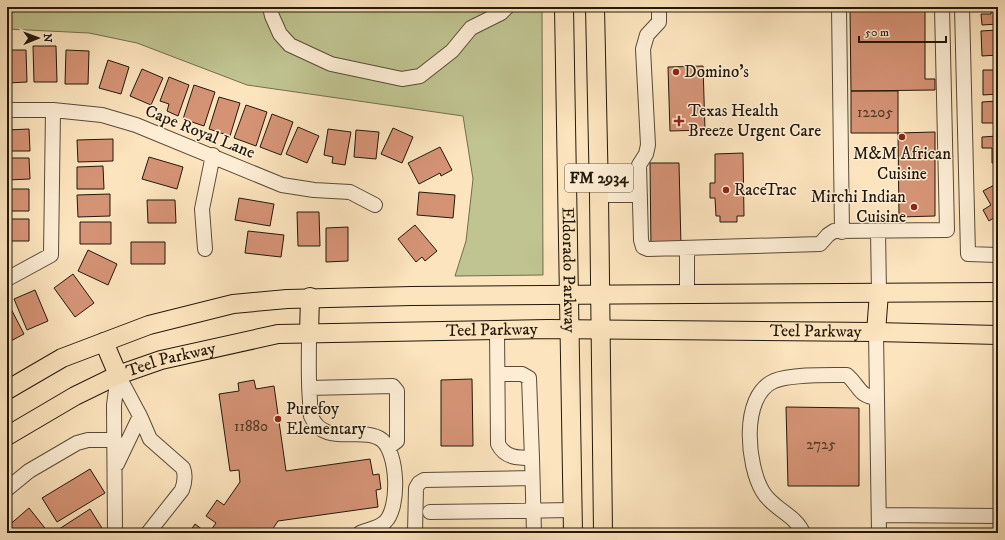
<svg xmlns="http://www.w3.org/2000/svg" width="1005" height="540" viewBox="0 0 1005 540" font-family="'IM FELL DW Pica',serif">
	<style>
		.green { fill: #c0c491; stroke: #726e4e }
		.building { fill: #d59376; stroke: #23180a }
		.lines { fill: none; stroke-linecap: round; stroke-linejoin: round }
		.minor-casing { stroke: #594b37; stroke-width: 16 }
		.major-casing { stroke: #23180a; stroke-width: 20 }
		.minor { stroke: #fdedd5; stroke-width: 14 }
		.major { stroke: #fce4be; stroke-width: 18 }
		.poi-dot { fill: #8f2418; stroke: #fdedd5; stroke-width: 1.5 }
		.labels { text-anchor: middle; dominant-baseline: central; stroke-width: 3; stroke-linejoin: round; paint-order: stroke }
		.number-label { font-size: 15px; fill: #503725 }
		.shield { fill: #fdedd5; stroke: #645847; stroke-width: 1 }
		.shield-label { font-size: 16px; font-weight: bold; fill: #23180a }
		.poi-label { font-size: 17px; fill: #23180a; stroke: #fdedd5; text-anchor: start }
		.street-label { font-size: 17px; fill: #23180a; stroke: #fdedd5 }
	</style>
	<rect width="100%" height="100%" fill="#fce4be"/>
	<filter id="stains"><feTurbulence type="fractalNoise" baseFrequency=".005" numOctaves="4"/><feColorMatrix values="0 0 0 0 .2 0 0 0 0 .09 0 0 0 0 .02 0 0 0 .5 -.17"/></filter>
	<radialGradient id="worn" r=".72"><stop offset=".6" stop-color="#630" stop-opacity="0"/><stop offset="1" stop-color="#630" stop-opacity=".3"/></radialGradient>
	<path class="green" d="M 7,7 L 542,7 L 543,275 L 455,276 L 466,241 L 473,179 L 463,116 L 247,85 L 137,43 L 89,33 L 7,29 Z"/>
	<path class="building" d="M 850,7 L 925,7 L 925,79 L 935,79 L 935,90 L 851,91 Z
		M 982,7 L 998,7 L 998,24 L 982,25 L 981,14 L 991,14 L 991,8 Z
		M 998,30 L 998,55 L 982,56 L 981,31 Z
		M 33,46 L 56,46 L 57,82 L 34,82 Z
		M 7,50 L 26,50 L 27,82 L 7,83 Z
		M 66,50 L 89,51 L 88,84 L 65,84 Z
		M 108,60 L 129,67 L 121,94 L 99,88 Z
		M 703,66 L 705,130 L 670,131 L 668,67 Z
		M 142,69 L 163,78 L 151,105 L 130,96 Z
		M 983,70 L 998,70 L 998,94 L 983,95 Z
		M 169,77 L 189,85 L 178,116 L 167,111 L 169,104 L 160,101 Z
		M 194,85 L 215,92 L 204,126 L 183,119 Z
		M 851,91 L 898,91 L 898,133 L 851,133 Z
		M 219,97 L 240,103 L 230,136 L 209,129 Z
		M 998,101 L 998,123 L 982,123 L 982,102 Z
		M 246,105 L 267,112 L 256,146 L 234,138 Z
		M 272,114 L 293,122 L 281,155 L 260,147 Z
		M 298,127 L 319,136 L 307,163 L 286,154 Z
		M 393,128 L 413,137 L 402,163 L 381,154 Z
		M 29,129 L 30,151 L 7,151 L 7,130 Z
		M 328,129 L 351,132 L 345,165 L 332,163 L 333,157 L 324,155 Z
		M 356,130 L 379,132 L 376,159 L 354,157 Z
		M 935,132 L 935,216 L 899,217 L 898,133 Z
		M 998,136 L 998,163 L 992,163 L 992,148 L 982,148 L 982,137 Z
		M 113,139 L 113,161 L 78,162 L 77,140 Z
		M 440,147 L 452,170 L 441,176 L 440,173 L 419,184 L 408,163 Z
		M 743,153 L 744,216 L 737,216 L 737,222 L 720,222 L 720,216 L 716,216 L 715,198 L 710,198 L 710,183 L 715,183 L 715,154 Z
		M 149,157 L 183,167 L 177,189 L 142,179 Z
		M 7,158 L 29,158 L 30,179 L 7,180 Z
		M 650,163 L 679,163 L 681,247 L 651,248 Z
		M 103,166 L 104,189 L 77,189 L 77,167 Z
		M 998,183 L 998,215 L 989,221 L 983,210 L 991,205 L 983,191 Z
		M 7,189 L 29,189 L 29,211 L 7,211 Z
		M 419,192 L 455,195 L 453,218 L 417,215 Z
		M 110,194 L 110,216 L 78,217 L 77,195 Z
		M 239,198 L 274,204 L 270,226 L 235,220 Z
		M 147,200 L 175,200 L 176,223 L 148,223 Z
		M 297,212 L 319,212 L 320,246 L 298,246 Z
		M 7,219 L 29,219 L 29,241 L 7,241 Z
		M 80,222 L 111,222 L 111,244 L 80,244 Z
		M 415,225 L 437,251 L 425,261 L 422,257 L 416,262 L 398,239 Z
		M 348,227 L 348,261 L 326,262 L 326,228 Z
		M 248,231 L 284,235 L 281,257 L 245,253 Z
		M 131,242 L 165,242 L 165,264 L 131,264 Z
		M 88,250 L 117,264 L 108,285 L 78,271 Z
		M 73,274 L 94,303 L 75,317 L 54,288 Z
		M 35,290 L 48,321 L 27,330 L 14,299 Z
		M 9,305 L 24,334 L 7,343 L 7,306 Z
		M 472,379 L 473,446 L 441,446 L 441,380 Z
		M 254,380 L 256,389 L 274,386 L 286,471 L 370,459 L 373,475 L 379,474 L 381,489 L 376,490 L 378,507 L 278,521 L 270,533 L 209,533 L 216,523 L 206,516 L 217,500 L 224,505 L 240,482 L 239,470 L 230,471 L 219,394 L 239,391 L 238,383 Z
		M 786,407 L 859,408 L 859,486 L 788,486 Z
		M 90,469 L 105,493 L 57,522 L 42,498 Z
		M 29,508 L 48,532 L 7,533 L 7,527 Z
		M 90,509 L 105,533 L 53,533 Z
		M 195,524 L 207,533 L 189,533 Z
		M 935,531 L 965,531 L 965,533 L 935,533 Z"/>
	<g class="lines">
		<g class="minor-casing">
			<path id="minor" d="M 270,7 L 272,16 L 280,34 L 290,45 L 331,64 L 402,79 L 420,76 L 452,51 L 471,28 L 501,13 L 507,7
				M 659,7 L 659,22 L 647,35 L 643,49 L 648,145 L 646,154 L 639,165 L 641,240 L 643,247 L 648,249 L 820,244 L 828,235 L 834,231 L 947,230 L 942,7
				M 839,7 L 842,232
				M 962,7 L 968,254 L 998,255
				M 7,110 L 53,110 L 102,115 L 136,125 L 282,185 L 314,190 L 350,192 L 375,205
				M 599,195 L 640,195
				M 878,231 L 879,293
				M 205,249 L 202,209 L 213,155
				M 7,279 L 51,255 L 53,110
				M 687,295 L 687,248
				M 497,330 L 498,444 C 505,458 518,458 532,458 L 534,533
				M 876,332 L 879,533
				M 309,334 C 309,356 308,379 310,401 C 310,405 310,412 311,416 C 324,448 362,425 382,440 C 398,453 400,508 385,522 C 378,529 368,529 360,533
				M 498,374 L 522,374 L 529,378 L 532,458
				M 118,375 L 140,416 L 150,439 L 183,468 C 186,476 185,482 182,490 L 148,533
				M 309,388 L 393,386 L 397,391 L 397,441 L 389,447
				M 117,464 L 140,416
				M 7,489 L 29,471 L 77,443 L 88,440 L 115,440
				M 430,512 L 573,510
				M 879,515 L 998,516
				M 115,533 L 114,405 L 118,375
				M 415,533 L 416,488 L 419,483 L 424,480 L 532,478
				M 803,533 C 796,515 773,509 763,492 C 747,466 740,396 774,381 C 791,374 828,375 847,375 C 860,386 858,396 877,398"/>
		</g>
		<g class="major-casing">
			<g id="major">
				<path id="s1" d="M 564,7 L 573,533"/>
				<path d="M 595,7 L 599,195 L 603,533"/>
				<path d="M 876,332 L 879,293"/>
				<path d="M 309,334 L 310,297"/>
				<path d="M 104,342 L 118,375"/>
				<path d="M 7,390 L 62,358 L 149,325 L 233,304 L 287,299 L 412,296 L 998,292"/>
				<path id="s2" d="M 7,436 L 75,396 L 118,375 L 161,360 L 278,334 L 548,329 L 876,332 L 998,335"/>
			</g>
		</g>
		<use href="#minor" class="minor"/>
		<use href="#major" class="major"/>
	</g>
	<g class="poi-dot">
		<circle cx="676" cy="72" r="4"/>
		<path d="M677 115h4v4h4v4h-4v4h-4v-4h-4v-4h4z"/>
		<circle cx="902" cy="137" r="4"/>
		<circle cx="726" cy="190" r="4"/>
		<circle cx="914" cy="207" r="4"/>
		<circle cx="278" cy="419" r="4"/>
	</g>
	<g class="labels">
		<g class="number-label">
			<text x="875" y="112">12205</text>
			<text x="251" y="426">11880</text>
			<text x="821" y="444">2725</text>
		</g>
		<rect class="shield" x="565" y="164" width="68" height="28" rx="3"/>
		<g class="shield-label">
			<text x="599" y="178">FM 2934</text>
		</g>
		<g class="poi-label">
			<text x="684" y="72">Domino's</text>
			<text x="688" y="111">Texas Health<tspan x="688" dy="20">Breeze Urgent Care</tspan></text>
			<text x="902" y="154" text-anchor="middle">M&amp;M African<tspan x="902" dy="20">Cuisine</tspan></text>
			<text x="734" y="190">RaceTrac</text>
			<text x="906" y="197" text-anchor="end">Mirchi Indian<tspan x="906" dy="20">Cuisine</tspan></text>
			<text x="286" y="409">Purefoy<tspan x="286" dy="20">Elementary</tspan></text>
		</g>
		<g class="street-label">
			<text transform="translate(200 132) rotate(22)">Cape Royal Lane</text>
			<text stroke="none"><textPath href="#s1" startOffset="263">Eldorado Parkway</textPath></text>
			<text stroke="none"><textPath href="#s2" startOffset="506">Teel Parkway</textPath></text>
			<text stroke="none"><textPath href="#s2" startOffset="830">Teel Parkway</textPath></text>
			<text stroke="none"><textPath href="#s2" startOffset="182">Teel Parkway</textPath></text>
		</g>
	</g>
	<rect width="1005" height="540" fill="none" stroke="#fce4be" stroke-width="24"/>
	<rect x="8" y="8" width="989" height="524" fill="none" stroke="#23180a" stroke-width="2"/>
	<rect x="12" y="12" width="981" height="516" fill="none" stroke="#23180a"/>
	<g transform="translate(38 38) rotate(89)" stroke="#fdedd5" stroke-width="3" paint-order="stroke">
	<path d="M0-3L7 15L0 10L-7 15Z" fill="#23180a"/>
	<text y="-6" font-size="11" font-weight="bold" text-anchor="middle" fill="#23180a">N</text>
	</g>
	<path d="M859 36v6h87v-6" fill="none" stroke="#23180a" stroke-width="2"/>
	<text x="865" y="36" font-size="12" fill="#23180a" stroke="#fdedd5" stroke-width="3" paint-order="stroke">50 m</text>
	<rect width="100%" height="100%" filter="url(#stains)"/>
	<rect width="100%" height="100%" fill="url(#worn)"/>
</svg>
